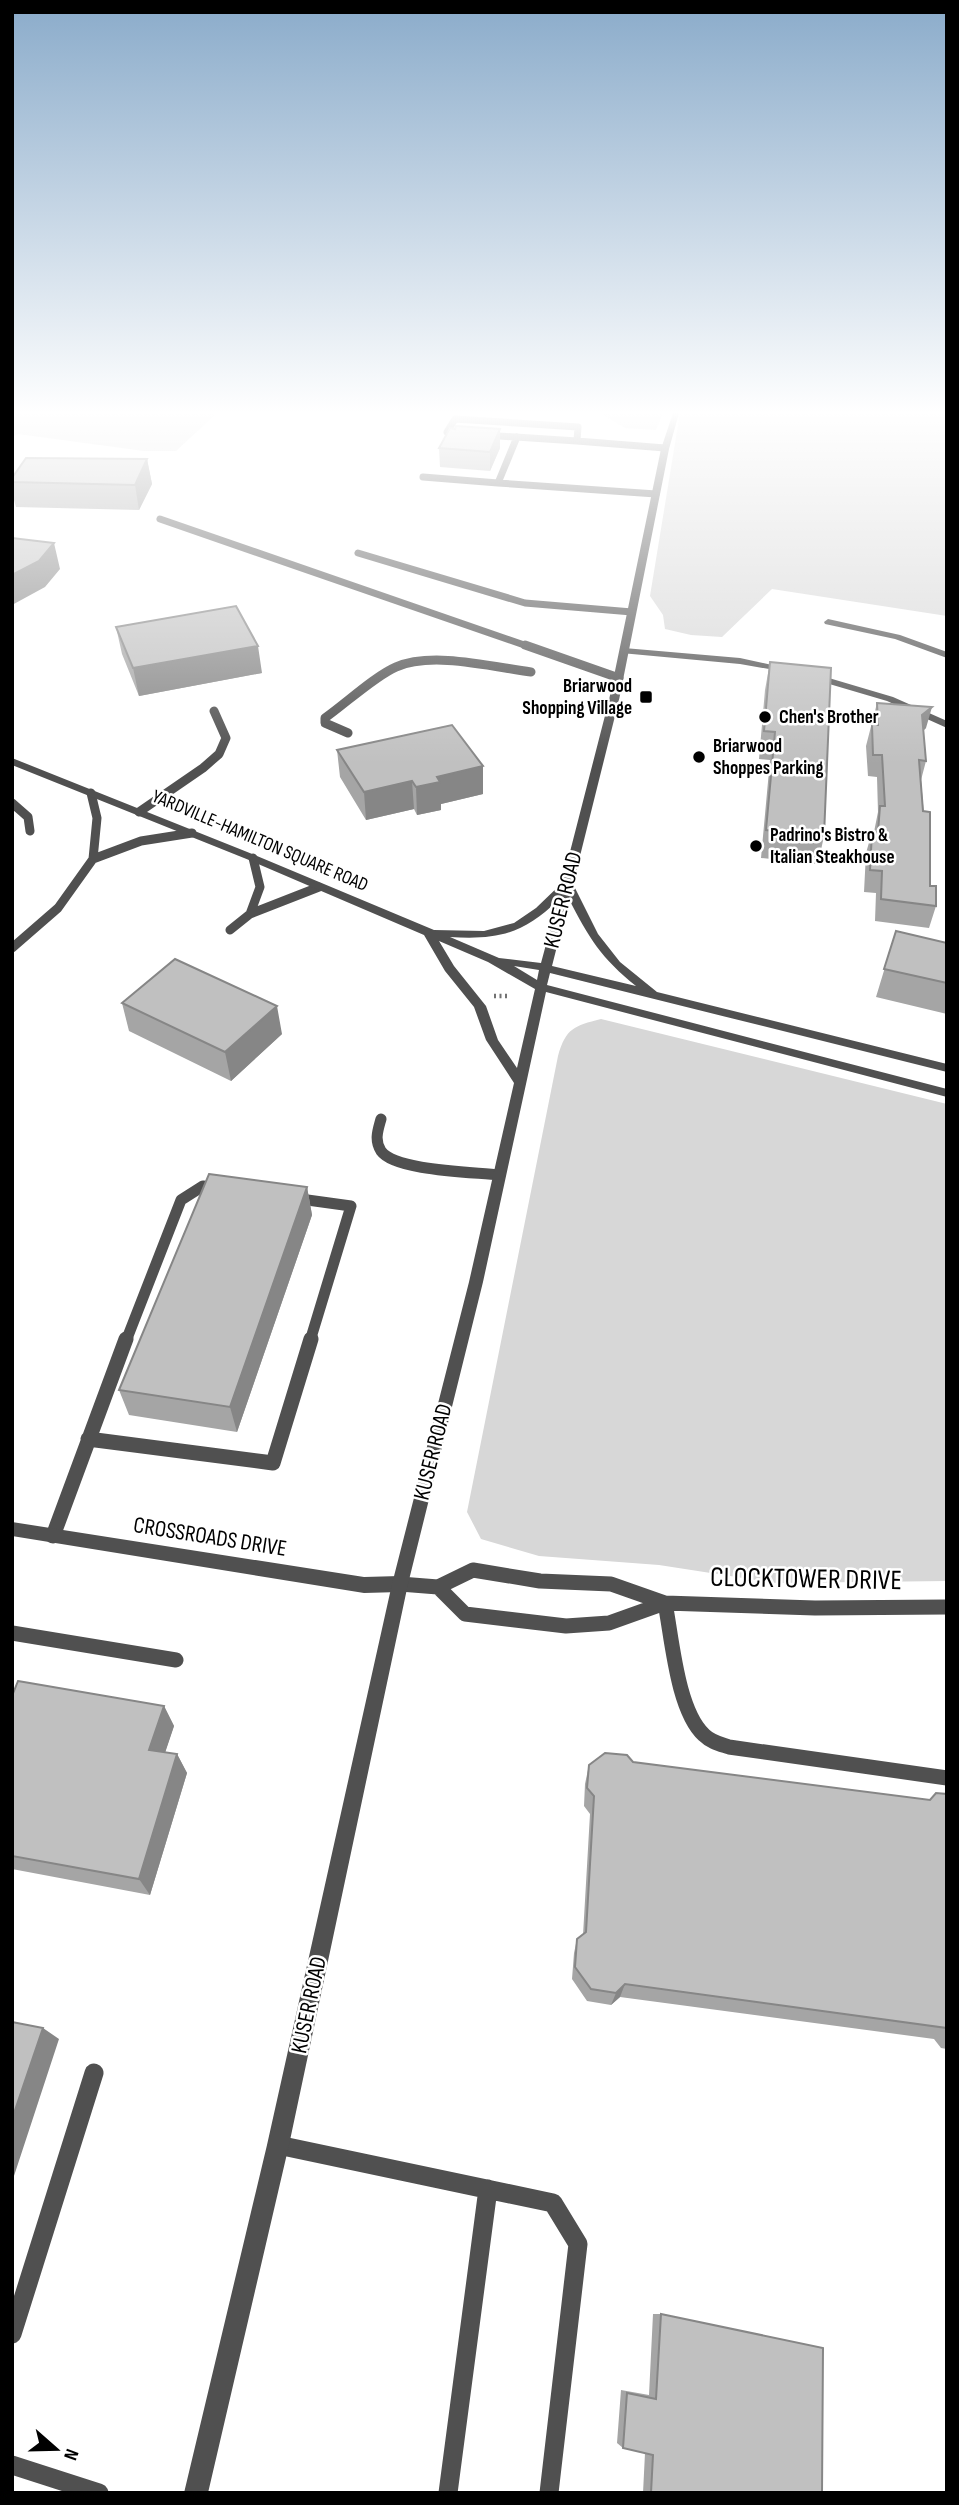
<svg xmlns="http://www.w3.org/2000/svg" width="959" height="2505" viewBox="0 0 959 2505" font-family="'Sofia Sans Condensed',sans-serif">
	<style>
		.green { fill: #d7d7d7 }
		.lines { fill: none; stroke-linecap: round; stroke-linejoin: round }
		.path { stroke: #727272; stroke-width: 4.5; stroke-dasharray: 2 3.5; stroke-linecap: butt }
		.service-far4 { stroke: #505050; stroke-width: 7 }
		.service-far3 { stroke: #505050; stroke-width: 9 }
		.service-far2 { stroke: #505050; stroke-width: 11 }
		.service-far1 { stroke: #505050; stroke-width: 15 }
		.service { stroke: #505050; stroke-width: 19 }
		.minor { fill: #505050; fill-rule: evenodd }
		.tertiary { fill: #505050; fill-rule: evenodd }
		.wall { fill: #a5a5a5 }
		.shaded-wall { fill: #868686 }
		.building { fill: #c0c0c0; stroke: #868686; stroke-width: 2 }
		.poi-dot { fill: #000; stroke: #fff; stroke-width: 2.5 }
		.labels { text-anchor: middle; dominant-baseline: central; stroke-width: 5; stroke-linejoin: round; paint-order: stroke }
		.far-poi-label { font-size: 19px; font-weight: bold; fill: #000; stroke: #fff; text-anchor: start }
		.far-street-label { font-size: 19px; fill: #000; stroke: #fff }
		.street-label { font-size: 23px; fill: #000; stroke: #fff }
		.near-street-label { font-size: 28px; fill: #000; stroke: #fff }
	</style>
	<rect width="100%" height="100%" fill="#fff"/>
	<path class="green" d="M 12,413 L 217,413 L 176,451 L 144,451 L 18,434 L 12,437 Z
		M 588,413 L 663,413 L 656,430 L 625,428 L 602,414 Z
		M 680,413 L 947,413 L 947,616 L 772,589 L 722,637 L 691,635 L 665,629 L 663,615 L 650,596 Z
		M 601,1019 L 947,1104 L 947,1581 L 776,1583 L 659,1565 L 539,1556 L 481,1539 L 467,1512 L 558,1056 C 566,1028 574,1026 601,1019 Z"/>
	<g class="lines">
		<path class="path" d="M 494,996 L 507,996"/>
		<path class="service-far4" d="M 462,433 L 447,432 L 455,419 L 578,427 L 577,441 L 665,448
			M 484,435 L 577,441
			M 423,477 L 498,483 L 517,437
			M 498,483 L 656,494
			M 160,519 L 530,647
			M 358,553 L 525,603 L 632,612"/>
		<path class="service-far3" d="M 525,645 L 619,678
			M 348,733 L 325,723 L 325,718 C 345,704 375,676 396,667 C 432,651 493,667 531,672
			M 91,793 L 97,818 L 93,859 L 141,841 L 192,833
			M 12,803 L 28,817 L 30,831
			M 139,812 L 203,768 L 219,754 L 226,738 L 214,711
			M 250,914 L 260,887 L 253,858
			M 230,930 L 250,914 L 319,887
			M 12,948 L 58,908 L 93,859"/>
		<path class="service-far2" d="M 381,1119 C 378,1130 374,1140 381,1151 C 395,1171 474,1172 499,1175
			M 293,1198 L 351,1206 L 310,1341
			M 126,1341 L 181,1200 L 203,1186 L 220,1188"/>
		<path class="service-far1" d="M 88,1439 L 273,1463 L 311,1339
			M 53,1536 L 126,1339
			M 400,1584 L 438,1587 L 473,1570 L 540,1581 L 611,1584 L 665,1603 L 815,1608 L 947,1607
			M 438,1587 L 465,1614 L 566,1626 L 609,1623 L 665,1603
			M 665,1603 C 672,1638 677,1710 704,1735 C 711,1742 720,1744 729,1747 L 947,1778
			M 12,1633 L 176,1660"/>
		<path class="service" d="M 278,2145 L 553,2203 L 578,2244 L 549,2493
			M 12,2334 L 94,2073
			M 12,2465 L 99,2493
			M 448,2493 L 488,2189"/>
		<path class="minor" d="M 828,619 L 900,635 L 947,652 L 947,658 L 895,639 L 825,624 L 824,622 Z
			M 624,648 L 740,658 L 790,669 L 786,672 L 740,664 L 621,653 L 620,651 Z
			M 812,673 L 893,697 L 947,721 L 947,728 L 887,701 L 809,678 L 807,676 Z
			M 12,1522 L 364,1577 L 400,1576 L 406,1578 L 408,1584 L 406,1590 L 400,1592 L 364,1593 L 12,1536 Z"/>
		<path class="tertiary" d="M 673,413 L 679,413 L 669,449 L 619,700 L 573,884 L 598,934 L 620,962 L 657,992 L 947,1064 L 947,1072 L 550,973 L 547,985 L 947,1089 L 947,1097 L 546,992 L 483,1282 L 408,1584 L 289,2145 L 208,2493 L 184,2493 L 267,2145 L 392,1584 L 469,1282 L 514,1083 L 486,1040 L 474,1007 L 445,971 L 424,935 L 249,860 L 12,765 L 12,758 L 257,856 L 434,930 L 484,931 L 514,923 L 536,908 L 562,883 L 609,700 L 661,449 ZM 569,899 C 588,937 602,959 636,986 L 552,966 ZM 558,900 L 541,963 L 499,958 L 450,937 C 497,940 524,934 558,900 ZM 439,941 L 488,962 L 535,989 L 517,1068 L 498,1040 L 486,1006 L 454,966 ZM 514,966 L 539,970 L 537,980 Z"/>
	</g>
	<path class="wall" d="M 455,429 L 500,429 L 500,448 L 490,471 L 440,467 L 439,448 Z
		M 147,459 L 152,484 L 139,510 L 16,507 L 12,493 L 12,478 Z
		M 116,627 L 262,673 L 139,696 L 122,654 Z
		M 770,662 L 824,836 L 818,864 L 761,858 L 770,760 L 759,759 L 765,690 Z
		M 877,703 L 926,728 L 923,731 L 926,761 L 921,780 L 930,886 L 936,906 L 929,928 L 875,921 L 876,893 L 864,892 L 866,853 L 872,832 L 874,832 L 878,812 L 877,777 L 868,776 L 866,746 Z
		M 337,750 L 483,794 L 441,804 L 441,810 L 417,815 L 414,809 L 366,820 L 340,777 Z
		M 896,931 L 947,943 L 947,1014 L 876,997 Z
		M 122,1003 L 282,1034 L 231,1081 L 129,1031 Z
		M 307,1187 L 312,1215 L 237,1432 L 129,1415 L 119,1390 Z
		M 12,1696 L 164,1706 L 174,1726 L 165,1752 L 177,1754 L 187,1773 L 150,1895 L 12,1869 Z
		M 633,1762 L 929,1800 L 947,1794 L 947,2049 L 941,2048 L 934,2039 L 620,1997 L 611,2005 L 587,2001 L 572,1979 L 574,1953 L 577,1939 L 583,1935 L 590,1814 L 584,1806 L 585,1784 L 589,1765 Z
		M 653,2314 L 661,2314 L 822,2493 L 643,2493 L 645,2453 L 623,2448 L 617,2443 L 621,2390 L 649,2395 Z"/>
	<path class="shaded-wall" d="M 500,429 L 500,448 L 490,471 L 490,452 Z
		M 147,459 L 152,484 L 139,510 L 135,485 Z
		M 54,543 L 60,569 L 45,587 L 12,605 L 12,575 Z
		M 258,646 L 262,673 L 139,696 L 133,668 Z
		M 932,707 L 926,728 L 916,737 L 922,715 Z
		M 483,766 L 483,794 L 441,804 L 441,810 L 417,815 L 416,787 L 437,777 Z
		M 412,781 L 414,809 L 366,820 L 364,792 Z
		M 277,1006 L 282,1034 L 231,1081 L 225,1052 Z
		M 307,1187 L 312,1215 L 237,1432 L 230,1407 Z
		M 164,1706 L 174,1726 L 160,1768 L 149,1750 Z
		M 177,1754 L 187,1773 L 150,1895 L 139,1879 Z
		M 625,1984 L 620,1997 L 611,2005 L 616,1993 Z
		M 43,2028 L 59,2039 L 12,2182 L 12,2119 Z"/>
	<path class="building" d="M 456,426 L 500,429 L 490,452 L 439,448 L 450,428 L 455,429 Z
		M 26,458 L 147,459 L 135,485 L 12,482 L 12,478 Z
		M 12,538 L 54,543 L 39,561 L 12,575 Z
		M 236,606 L 258,646 L 133,668 L 116,627 Z
		M 770,662 L 831,668 L 824,836 L 766,830 L 775,732 L 764,731 Z
		M 877,703 L 932,707 L 922,715 L 926,761 L 919,760 L 923,811 L 930,812 L 930,886 L 936,886 L 936,906 L 881,899 L 882,871 L 870,870 L 872,832 L 878,832 L 880,806 L 885,806 L 882,755 L 873,755 L 872,725 L 878,725 Z
		M 452,725 L 483,766 L 437,777 L 440,782 L 416,787 L 412,781 L 364,792 L 337,750 Z
		M 896,931 L 947,943 L 947,983 L 884,969 Z
		M 175,959 L 277,1006 L 225,1052 L 122,1003 Z
		M 209,1174 L 307,1187 L 230,1407 L 119,1390 Z
		M 18,1681 L 164,1706 L 149,1750 L 177,1754 L 139,1879 L 12,1856 L 12,1696 Z
		M 605,1753 L 627,1755 L 633,1762 L 930,1800 L 936,1793 L 947,1794 L 947,2028 L 625,1984 L 616,1993 L 591,1989 L 575,1967 L 577,1939 L 586,1932 L 594,1796 L 587,1788 L 589,1765 Z
		M 12,2022 L 43,2028 L 12,2119 Z
		M 661,2314 L 823,2348 L 822,2493 L 651,2493 L 653,2455 L 623,2448 L 627,2393 L 656,2399 Z"/>
	<linearGradient id="sky" x2="0" y2="1"><stop stop-color="#8aabca"/><stop offset="0.54" stop-color="#fff"/><stop offset="1" stop-color="#fff" stop-opacity="0"/></linearGradient>
	<rect width="959" height="764" fill="url(#sky)"/>
	<g class="poi-dot">
		<rect x="639" y="690" width="14" height="14" rx="3.5"/>
		<circle cx="765" cy="717" r="7"/>
		<circle cx="699" cy="757" r="7"/>
		<circle cx="756" cy="846" r="7"/>
	</g>
	<g class="labels">
		<g class="far-poi-label">
			<text x="632" y="686" text-anchor="end">Briarwood<tspan x="632" dy="22">Shopping Village</tspan></text>
			<text x="779" y="717">Chen's Brother</text>
			<text x="713" y="746">Briarwood<tspan x="713" dy="22">Shoppes Parking</tspan></text>
			<text x="770" y="835">Padrino's Bistro &amp;<tspan x="770" dy="22">Italian Steakhouse</tspan></text>
		</g>
		<g class="far-street-label">
			<text transform="translate(260 841) rotate(23)">YARDVILLE-HAMILTON SQUARE ROAD</text>
		</g>
		<g class="street-label">
			<text transform="translate(563 900) rotate(-76)">KUSER ROAD</text>
			<text transform="translate(433 1452) rotate(-76)">KUSER ROAD</text>
			<text transform="translate(210 1537) rotate(9)">CROSSROADS DRIVE</text>
			<text transform="translate(309 2005) rotate(-78)">KUSER ROAD</text>
		</g>
		<g class="near-street-label">
			<text transform="translate(806 1579) rotate(1)">CLOCKTOWER DRIVE</text>
		</g>
	</g>
	<rect width="959" height="2505" fill="none" stroke="#000000" stroke-width="28"/>
	<g transform="translate(56 2449) rotate(110)" stroke="#ffffff" stroke-width="5" paint-order="stroke">
	<path d="M0-5L12 26L0 18L-12 26Z" fill="#000000"/>
	<text y="-10" font-size="19" font-weight="bold" text-anchor="middle" fill="#000000">N</text>
	</g>
</svg>
